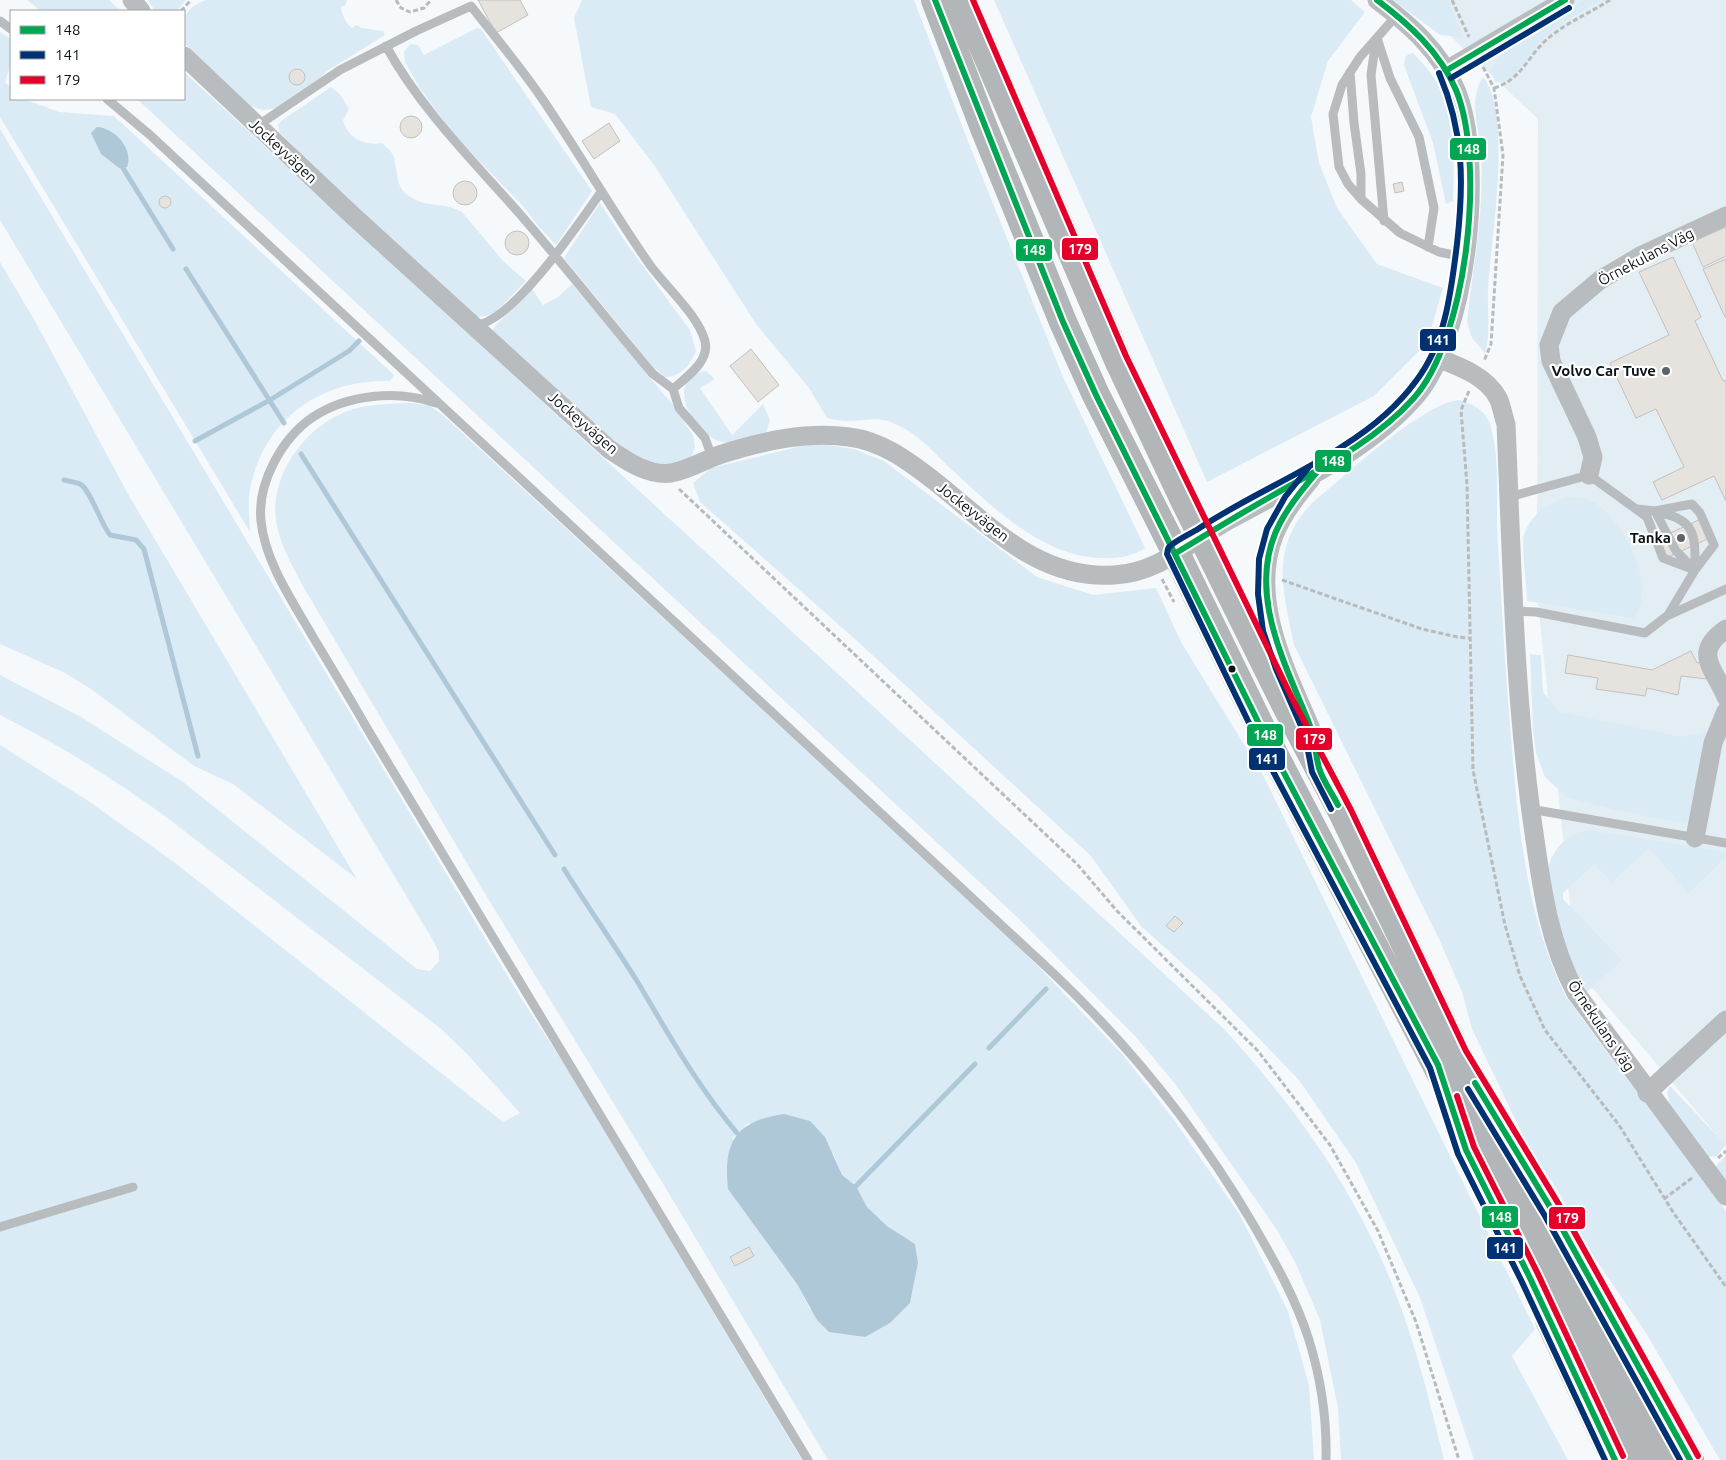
<svg xmlns="http://www.w3.org/2000/svg" width="1726" height="1460" font-family="Ubuntu,sans-serif">
	<style>
		.built { fill: #e2edf4 }
		.green { fill: #daebf6; fill-rule: evenodd }
		.water { fill: #afc8d7 }
		.lines { fill: none; stroke-linecap: round; stroke-linejoin: round }
		.stream { stroke: #afc8d7; stroke-width: 5 }
		.building { fill: #e6e2de; stroke: #c3c1be }
		.path { stroke: #b8bbbc; stroke-width: 3; stroke-dasharray: 5 2.5; stroke-linecap: butt }
		.service { stroke: #b9bcbe; stroke-width: 9 }
		.minor { stroke: #b9bcbe; stroke-width: 19 }
		.trunk { stroke: #b2b6b8; stroke-width: 28 }
		.bus-1-casing { stroke: #fff; stroke-width: 10 }
		.bus-2-casing { stroke: #fff; stroke-width: 10 }
		.bus-3-casing { stroke: #fff; stroke-width: 10 }
		.bus-1 { stroke: #00a651; stroke-width: 6 }
		.bus-2 { stroke: #003273; stroke-width: 6 }
		.bus-3 { stroke: #e4002b; stroke-width: 6 }
		.poi-dot { fill: #5d6467; stroke: #fff; stroke-width: 2 }
		.bus-dot { fill: #0b1317; stroke: #fff; stroke-width: 2 }
		.labels { text-anchor: middle; stroke-width: 4.5; stroke-linejoin: round; paint-order: stroke }
		.street-label { font-size: 15px; fill: #0b1317; stroke: #fff }
		.poi-label { font-size: 15px; font-weight: bold; fill: #0b1317; stroke: #fff; text-anchor: end }
		.line-badge { stroke: #fff; stroke-width: 2 }
		.badge-label { font-size: 14px; text-anchor: middle; font-weight: bold; fill: #fff }
	</style>
	<rect width="100%" height="100%" fill="#f6f9fb"/>
	<path class="built" d="M1402 0H1726V1146L1577 970 1537 593 1538 119 1446 32Z"/>
	<path class="green" d="M27 0H109L121 11H41Z
		M148 0H186L177 11H155Z
		M206 0H347L345 6H341C342 15 345 22 352 28L356 25 362 28 383 31 385 35 327 71 317 81 279 108 263 110 250 106 184 43C184 18 181 10 206 0Z
		M582 0H914L971 149 1063 377 1145 548C1131 557 1117 559 1101 558 1043 557 992 507 951 469 933 452 919 434 895 424 876 415 864 422 846 421 840 421 833 419 827 418L809 388 756 324 654 165 615 114 591 107 574 18Z
		M994 0H1351L1365 12 1328 61 1311 117 1319 163 1337 208 1377 264 1443 288 1427 343 1374 396 1207 482Z
		M1393 0H1448L1463 37 1440 35Z
		M1585 0H1601C1580 13 1553 26 1537 45 1528 57 1512 85 1495 82L1491 69C1505 44 1560 15 1585 0Z
		M477 28 481 29 592 191 556 245 539 227 522 205 454 135 421 90 405 62 404 52 410 44 418 45 424 55Z
		M0 32 11 39V63L5 82 11 88V99H24L59 112 114 116 394 375 390 381C320 379 263 420 250 490 247 503 250 518 250 532L0 117Z
		M1413 53C1419 60 1426 66 1431 74 1457 108 1454 160 1453 201L1446 204 1433 143 1404 65 1405 57 1409 54Z
		M184 72 1225 1030C1295 1107 1356 1191 1394 1289 1416 1345 1430 1402 1444 1460H1341L1338 1408 1320 1320 1296 1264 1277 1230 1176 1085 1136 1037 1017 917 137 99H184Z
		M1483 77C1513 112 1491 241 1488 288 1487 307 1491 335 1485 353L1472 338 1467 322C1473 266 1485 208 1481 152 1479 128 1468 99 1483 77Z
		M331 87 340 94 349 109 343 120C348 139 365 146 382 143 386 147 393 152 394 158 399 176 394 190 416 200 431 207 447 203 462 212L504 262 526 281 493 315 477 317 342 194 280 133 278 125 281 121Z
		M0 129 519 995 570 1073 802 1460H0V745L87 800 174 862 503 1122 520 1113 467 1054 440 1028 166 817C114 779 58 744 0 715V675L81 717 183 782 417 969 430 971 439 961V953L434 942 0 220Z
		M600 203 626 243 690 330 696 351C690 365 681 377 665 377L653 367 564 258Z
		M0 262 35 321 128 494 357 879 233 784 194 766 91 689 65 673 0 644Z
		M572 284 673 405 693 435 695 447 691 458 666 467 635 460 493 331 494 327 532 289 543 305 558 297Z
		M706 371 715 379 700 388 732 435 763 404 770 420 766 433C755 437 743 443 732 443 699 446 658 379 706 371Z
		M1459 400C1473 404 1487 411 1491 427 1501 463 1495 507 1498 544 1502 608 1505 672 1511 736 1518 825 1526 916 1566 997L1726 1211V1460H1720L1646 1333 1592 1254 1559 1193 1525 1140 1472 1029 1462 992 1439 939 1294 645C1283 590 1269 549 1312 503 1344 477 1421 404 1459 400Z
		M409 403 429 405 445 417 1011 938 1122 1054 1172 1117 1240 1215 1288 1311 1309 1385 1314 1460H828L668 1192 484 892 304 588C293 567 280 545 276 521 270 476 303 429 345 412 365 404 387 404 409 403ZM748 1123 833 1153 842 1175 856 1186 867 1207 887 1226 915 1245 918 1263 910 1303 865 1337 850 1334 810 1309 797 1284 765 1240 733 1138Z
		M814 443 854 449 884 461 1037 577 1093 595 1156 588 1181 642 1264 777 1535 1329 1512 1356 1568 1460H1474L1420 1298 1356 1163 1299 1080 1216 994 1141 926 1091 856 856 640 700 502 693 483 711 468Z
		M1565 497C1573 498 1585 497 1592 501 1622 518 1660 588 1633 618L1527 601C1527 586 1521 546 1524 535 1530 515 1548 504 1565 497Z
		M1530 654 1541 655 1543 692 1559 712 1682 737 1707 732 1699 802 1686 824 1616 810 1566 797 1545 777 1536 753 1533 730Z
		M1587 830 1726 852V860L1724 859 1689 893 1649 848 1612 882 1594 864 1563 893V899L1622 960 1586 993 1566 963 1548 869C1553 848 1566 835 1587 830Z
		M1670 1086 1726 1145 1717 1156 1709 1157 1670 1105 1667 1093Z
		M1726 1155V1185L1715 1167Z"/>
	<path class="water" d="M97 127C115 128 134 149 127 167L119 168 101 154 91 133Z
		M784 1114 810 1121 825 1137 842 1175 856 1186 867 1207 887 1226 915 1244 918 1263 910 1303 890 1323 865 1337 829 1332 817 1320 797 1284 728 1189C723 1141 736 1121 784 1114Z"/>
	<g class="lines">
		<path class="stream" d="M123 168 173 249
			M186 269 284 423
			M195 441 270 400 349 351 359 341
			M301 454 555 855
			M64 480C69 481 75 482 80 484 90 489 101 524 110 535L136 540 144 549 198 756
			M564 869C588 907 613 943 637 981 668 1033 697 1086 737 1133
			M989 1048 1046 989
			M856 1186 975 1064"/>
	</g>
	<path class="building" d="M478 0H520L528 15 496 33Z
		M289 77a8 8 0 1 1 16 0a8 8 0 1 1-16 0Z
		M400 127a11 11 0 1 1 22 0a11 11 0 1 1-22 0Z
		M609 123 620 141 594 159 582 141Z
		M453 193a12 12 0 1 1 24 0a12 12 0 1 1-24 0Z
		M1402 182 1404 191 1395 193 1393 184Z
		M159 202a6 6 0 1 1 12 0a6 6 0 1 1-12 0Z
		M1726 227V256L1703 267 1692 242Z
		M505 243a12 12 0 1 1 24 0a12 12 0 1 1-24 0Z
		M1673 257 1701 317 1695 321 1723 381 1726 380V501L1714 476 1662 500 1653 482 1684 467 1656 409 1636 418 1610 363 1669 335 1639 272Z
		M1726 259V317H1725L1703 269Z
		M751 349 779 385 758 402 730 366Z
		M1703 518 1712 537 1664 559 1655 540Z
		M1691 651 1697 663 1703 661 1707 679 1681 676 1678 695 1647 688 1645 696 1596 689 1598 678 1565 673 1568 655 1652 670Z
		M1175 916 1183 923 1174 932 1166 926Z
		M749 1247 754 1256 735 1266 730 1257Z"/>
	<g class="lines">
		<path class="path" d="M396 0 401 8 410 12 424 8 431 0
			M1452 0 1469 37
			M181 11 191 0
			M1483 67 1494 88 1503 155 1491 344 1484 361
			M1494 88C1520 80 1526 60 1544 42 1563 24 1588 14 1610 0
			M1469 391 1461 410 1467 485 1473 770 1505 925 1520 976 1545 1030 1619 1125 1673 1212 1726 1287
			M679 489 1077 864 1117 911 1258 1051 1330 1145 1378 1231 1416 1322 1459 1460
			M1162 579 1174 602
			M1282 580 1422 629 1457 637 1469 638
			M1718 1158 1726 1151
			M1664 1199 1692 1178"/>
		<path class="service" d="M1396 16 1360 57 1342 85 1333 114 1339 167 1348 184 1361 199 1400 233 1439 252 1464 257
			M0 21 11 29
			M1377 38 1390 78 1419 137 1434 208 1428 247
			M1376 40 1371 75 1384 221
			M386 46C420 108 472 160 519 213 565 266 608 321 653 374L673 389
			M1350 72 1354 123 1361 174V199
			M107 99 150 135 1053 973C1131 1047 1199 1132 1253 1224 1275 1262 1296 1299 1309 1340 1321 1379 1327 1420 1326 1460
			M257 126 340 70 416 31 471 6C495 37 521 67 543 100 580 154 612 211 650 265 666 287 698 315 705 341 710 362 686 377 673 389L679 408 705 438 712 457
			M474 325C510 326 580 222 601 192
			M436 403C397 390 348 394 313 417 282 438 257 483 261 521 265 562 293 602 313 637 333 670 352 702 371 735L808 1460
			M1509 497 1589 475 1647 517 1663 558 1692 569
			M1655 511 1692 504 1700 513 1714 545 1695 570
			M1661 513C1697 520 1695 538 1695 570
			M1513 611 1536 612 1645 633 1668 615 1695 570 1676 551 1655 511 1637 509
			M1669 615 1726 589
			M1530 809 1726 843
			M0 1227 133 1187"/>
		<path class="minor" d="M132 0 141 11
			M184 56 352 215 609 449C627 461 648 476 671 473 689 470 706 459 722 454 763 441 807 431 849 437 882 441 908 461 933 480 989 524 1037 580 1114 575 1159 573 1191 541 1229 520 1292 485 1366 453 1415 397 1467 338 1486 162 1456 90 1440 51 1410 25 1377 0
			M1447 70 1565 0
			M1440 359C1461 367 1487 377 1498 398 1502 406 1503 416 1506 424 1512 561 1514 698 1534 833 1542 889 1549 943 1576 993L1726 1196
			M1589 475 1593 457 1587 437 1551 361 1549 345 1562 312 1600 280 1642 255 1726 216
			M1311 479C1297 496 1284 512 1275 533 1248 598 1286 670 1311 729
			M1726 629C1691 653 1715 669 1726 697
			M1695 838 1713 743 1726 711
			M1647 1093 1726 1020"/>
		<path class="trunk" d="M935 0 984 128 1063 322 1096 395 1176 553 1274 754 1642 1460
			M963 0 1118 360 1184 500 1285 704 1343 814 1458 1055 1667 1460
			M1549 1320 1615 1460
			M1624 1341 1690 1460"/>
		<defs>
			<path id="bus-1" d="M935 0 1063 322 1096 395 1274 754 1438 1065 1466 1150 1529 1276 1615 1460
				M1447 70 1565 0
				M1318 471C1304 487 1290 504 1280 523 1245 589 1284 661 1309 723 1315 738 1315 753 1319 768 1323 781 1332 793 1338 805
				M1176 553C1207 534 1238 515 1270 497 1321 468 1374 442 1413 399 1467 340 1486 163 1456 90 1440 52 1409 24 1377 0
				M1475 1083 1553 1212 1690 1460"/>
			<path id="bus-2" d="M1439 73C1464 132 1464 182 1457 244 1451 291 1446 342 1416 381 1397 407 1370 429 1343 446 1296 477 1245 498 1198 529 1190 534 1176 540 1169 547 1167 550 1168 551 1167 554L1266 758 1430 1068 1458 1154 1521 1280 1605 1460
				M1451 78 1569 8
				M1309 467 1285 497 1267 529 1259 559 1258 594 1263 631 1276 669 1305 735 1312 772 1331 809
				M1468 1089 1545 1216 1680 1460"/>
			<path id="bus-3" d="M973 0 1126 356 1293 700 1351 810 1466 1051 1561 1208 1698 1456
				M1457 1096 1474 1147 1537 1272 1623 1456"/>
		</defs>
		<use href="#bus-1" class="bus-1-casing"/>
		<use href="#bus-2" class="bus-2-casing"/>
		<use href="#bus-3" class="bus-3-casing"/>
		<use href="#bus-1" class="bus-1"/>
		<use href="#bus-2" class="bus-2"/>
		<use href="#bus-3" class="bus-3"/>
	</g>
	<g class="poi-dot">
		<circle cx="1666" cy="371" r="5"/>
		<circle cx="1681" cy="538" r="5"/>
	</g>
	<circle class="bus-dot" cx="1232" cy="669" r="4.5"/>
	<g class="labels">
		<g class="street-label">
			<text transform="translate(283 151) rotate(43)" y="5">Jockeyvägen</text>
			<text transform="translate(1646 257) rotate(-28)" y="5">Örnekulans Väg</text>
			<text transform="translate(583 423) rotate(41)" y="5">Jockeyvägen</text>
			<text transform="translate(973 512) rotate(38)" y="5">Jockeyvägen</text>
			<text transform="translate(1601 1026) rotate(56)" y="5">Örnekulans Väg</text>
		</g>
		<g class="poi-label">
			<text x="1656" y="376">Volvo Car Tuve</text>
			<text x="1671" y="543">Tanka</text>
		</g>
	</g>
	<g class="line-badge">
		<rect x="1449" y="137" width="38" height="24" rx="5" fill="#00a651"/>
		<rect x="1061" y="237" width="38" height="24" rx="5" fill="#e4002b"/>
		<rect x="1015" y="238" width="38" height="24" rx="5" fill="#00a651"/>
		<rect x="1419" y="328" width="38" height="24" rx="5" fill="#003273"/>
		<rect x="1314" y="449" width="38" height="24" rx="5" fill="#00a651"/>
		<rect x="1246" y="723" width="38" height="24" rx="5" fill="#00a651"/>
		<rect x="1295" y="727" width="38" height="24" rx="5" fill="#e4002b"/>
		<rect x="1248" y="747" width="38" height="24" rx="5" fill="#003273"/>
		<rect x="1481" y="1205" width="38" height="24" rx="5" fill="#00a651"/>
		<rect x="1548" y="1206" width="38" height="24" rx="5" fill="#e4002b"/>
		<rect x="1486" y="1236" width="38" height="24" rx="5" fill="#003273"/>
	</g>
	<g class="badge-label">
		<text x="1468" y="154">148</text>
		<text x="1080" y="254">179</text>
		<text x="1034" y="255">148</text>
		<text x="1438" y="345">141</text>
		<text x="1333" y="466">148</text>
		<text x="1265" y="740">148</text>
		<text x="1314" y="744">179</text>
		<text x="1267" y="764">141</text>
		<text x="1500" y="1222">148</text>
		<text x="1567" y="1223">179</text>
		<text x="1505" y="1253">141</text>
	</g>
	<rect x="10" y="10" width="175" height="90" fill="#ffffff" stroke="#9da1a2"/>
	<rect x="20" y="26" width="25" height="8" fill="#00a651" stroke="#9da1a2"/>
	<text x="55" y="35" font-size="15" fill="#0b1317">148</text>
	<rect x="20" y="51" width="25" height="8" fill="#003273" stroke="#9da1a2"/>
	<text x="55" y="60" font-size="15" fill="#0b1317">141</text>
	<rect x="20" y="76" width="25" height="8" fill="#e4002b" stroke="#9da1a2"/>
	<text x="55" y="85" font-size="15" fill="#0b1317">179</text>
</svg>
